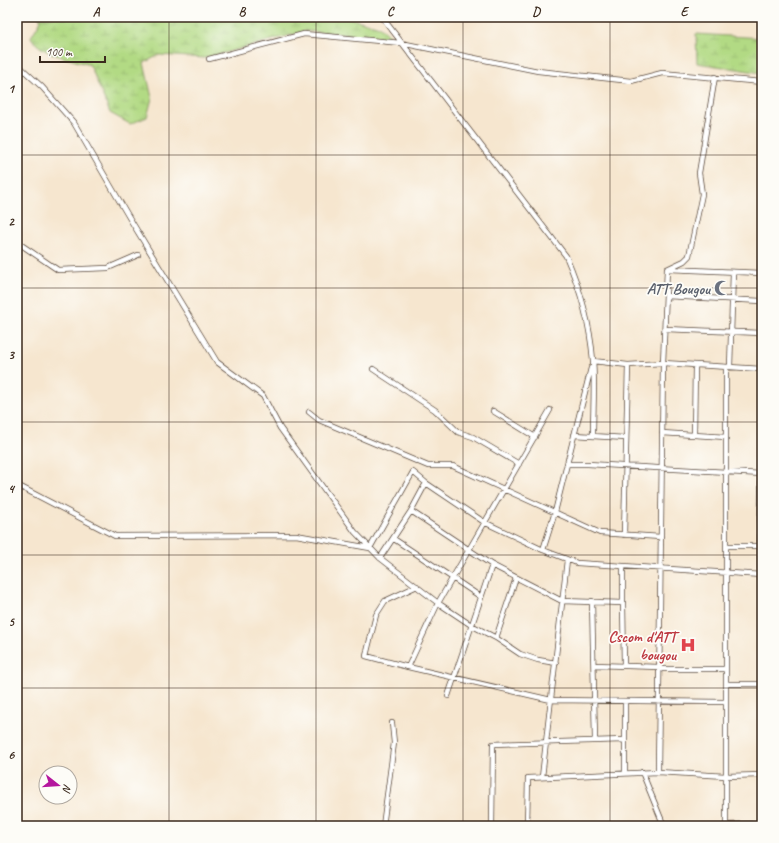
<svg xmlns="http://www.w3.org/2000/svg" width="779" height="843" font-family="Caveat,sans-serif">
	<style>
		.wetland { fill: url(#wetland-marsh); stroke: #768251 }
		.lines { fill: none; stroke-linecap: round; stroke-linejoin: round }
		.street-casing { stroke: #574639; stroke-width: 6 }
		.secondary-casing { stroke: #574639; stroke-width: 8 }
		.street { stroke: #fff; stroke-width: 4.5 }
		.secondary { stroke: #fde4d1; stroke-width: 6 }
		.grid { fill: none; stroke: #3b2a1e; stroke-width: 1; stroke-opacity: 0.55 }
		.labels { text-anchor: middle; stroke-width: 3.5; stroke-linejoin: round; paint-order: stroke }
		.worship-label { font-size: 16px; font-weight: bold; fill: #5b616d; stroke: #fdfcf7; text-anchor: end }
		.health-label { font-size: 16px; font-weight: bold; fill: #be3a42; stroke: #fdfcf7; text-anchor: end }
		.neatline { fill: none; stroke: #3b2a1e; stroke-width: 1.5 }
		.grid-label { font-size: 13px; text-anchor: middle; font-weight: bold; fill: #3b2a1e }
	</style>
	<defs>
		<pattern id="wetland-marsh" width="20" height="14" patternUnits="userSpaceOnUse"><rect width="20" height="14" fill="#b2da84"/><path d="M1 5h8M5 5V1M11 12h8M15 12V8" fill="none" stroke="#9abb72"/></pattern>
	</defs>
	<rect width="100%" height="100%" fill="#fdfcf7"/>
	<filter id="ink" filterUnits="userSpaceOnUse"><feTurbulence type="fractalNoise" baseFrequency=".025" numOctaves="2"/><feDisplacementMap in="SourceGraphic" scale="8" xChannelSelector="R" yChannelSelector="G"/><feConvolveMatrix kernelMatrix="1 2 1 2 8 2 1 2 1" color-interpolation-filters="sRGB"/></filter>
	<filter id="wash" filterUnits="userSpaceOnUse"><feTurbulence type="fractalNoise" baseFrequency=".012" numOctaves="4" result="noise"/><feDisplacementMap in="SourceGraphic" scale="16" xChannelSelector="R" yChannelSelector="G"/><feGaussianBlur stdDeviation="0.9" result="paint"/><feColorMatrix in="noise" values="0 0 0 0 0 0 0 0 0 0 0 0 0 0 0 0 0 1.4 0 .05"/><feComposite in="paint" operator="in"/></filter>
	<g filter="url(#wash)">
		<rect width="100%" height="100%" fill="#f6e6cf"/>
		<path class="wetland" d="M39 17H346L380 27 392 38 306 31 205 58 159 55 144 63 152 98 147 117 130 124 110 113 90 65C72 59 41 55 31 37L41 20Z
			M696 34 762 38V73L697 63Z"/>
	</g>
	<g filter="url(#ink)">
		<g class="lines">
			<defs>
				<path id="street" d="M382 17 566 256C580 288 590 324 593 360 595 385 593 411 593 436
					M209 59 304 34 401 43 538 71 631 81 662 73 762 82
					M17 64 42 87 74 123 130 219 217 362 263 396 280 428 355 532 380 558 438 603 471 625 496 638 520 654 538 660 556 663
					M17 242 58 270 108 268 138 255
					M668 269 762 273
					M666 296 762 301
					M665 329 762 333
					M593 361 628 365 663 363 762 369
					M726 367V826
					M730 367 733 272
					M373 369 435 410 458 432 473 437 519 464
					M493 411 535 437
					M309 412 319 420 428 466H453L600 533 661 537
					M662 433 726 437
					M574 435 626 438
					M694 435 695 366
					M567 464H588L762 474
					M17 485 115 536 296 535 370 548 413 472 426 483 484 522 543 550 577 563 762 575
					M411 511 492 565 562 601 623 603V567
					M624 535 628 365
					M394 539 481 597
					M726 546H760
					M543 550 555 512 591 368
					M380 558 411 511 426 483
					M760 575 762 413
					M417 586 385 601 376 615 366 656 408 667 438 603 550 410
					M592 601 595 740
					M623 603 624 666
					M496 638 516 578
					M594 665 660 667
					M408 667 551 700 726 702
					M660 669H726
					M726 684H762
					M448 696 492 565
					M625 702V773
					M642 772 664 826
					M658 772 663 363 667 269 684 261 689 256 702 194 699 173 715 77
					M542 777 567 560
					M383 826 394 743 392 723
					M492 826 493 744 624 740
					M527 826 528 778 658 772 726 776 762 775"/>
				<path id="secondary" d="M728 826 762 825"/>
			</defs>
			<use href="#street" class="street-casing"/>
			<use href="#secondary" class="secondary-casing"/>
			<use href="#street" class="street"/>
			<use href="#secondary" class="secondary"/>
		</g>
	</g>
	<path class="grid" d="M169 17V826M316 17V826M463 17V826M610 17V826M17 155H762M17 288H762M17 422H762M17 555H762M17 688H762"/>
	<defs>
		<symbol id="mosque-bare" viewBox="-9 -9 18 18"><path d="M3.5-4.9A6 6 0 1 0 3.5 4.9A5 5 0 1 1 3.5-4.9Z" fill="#6b7280" stroke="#fdfcf7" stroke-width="2.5" paint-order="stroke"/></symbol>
		<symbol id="hospital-bare" viewBox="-9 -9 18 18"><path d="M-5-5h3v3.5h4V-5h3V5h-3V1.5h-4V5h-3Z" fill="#e0444e" stroke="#fdfcf7" stroke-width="2.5" paint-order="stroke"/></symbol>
	</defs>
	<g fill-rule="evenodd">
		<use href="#mosque-bare" x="711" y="277" width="22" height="22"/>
		<use href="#hospital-bare" x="677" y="634" width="22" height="22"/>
	</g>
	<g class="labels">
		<g class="worship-label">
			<text x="710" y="294">ATT Bougou</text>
		</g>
		<g class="health-label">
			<text x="676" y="642">Cscom d'ATT<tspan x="676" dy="18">bougou</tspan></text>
		</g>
	</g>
	<rect width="779" height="843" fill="none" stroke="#fdfcf7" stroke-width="44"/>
	<g transform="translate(58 785) rotate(107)"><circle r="19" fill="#fdfcf7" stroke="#afa8a0"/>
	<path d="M0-3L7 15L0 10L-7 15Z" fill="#b5179e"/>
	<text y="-6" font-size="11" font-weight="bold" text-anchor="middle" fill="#3b2a1e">N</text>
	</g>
	<path d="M40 56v6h65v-6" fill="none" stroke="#3b2a1e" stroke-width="2"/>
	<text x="46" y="56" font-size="12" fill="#3b2a1e" stroke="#fdfcf7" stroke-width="3" paint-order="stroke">100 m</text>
	<rect x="22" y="22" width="735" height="799" class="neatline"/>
	<g class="grid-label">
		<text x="96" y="16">A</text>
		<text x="242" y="16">B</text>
		<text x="390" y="16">C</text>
		<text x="536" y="16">D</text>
		<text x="684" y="16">E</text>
		<text x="11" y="93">1</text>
		<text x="11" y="226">2</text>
		<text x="11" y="359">3</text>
		<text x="11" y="493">4</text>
		<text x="11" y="626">5</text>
		<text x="11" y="759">6</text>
	</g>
</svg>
